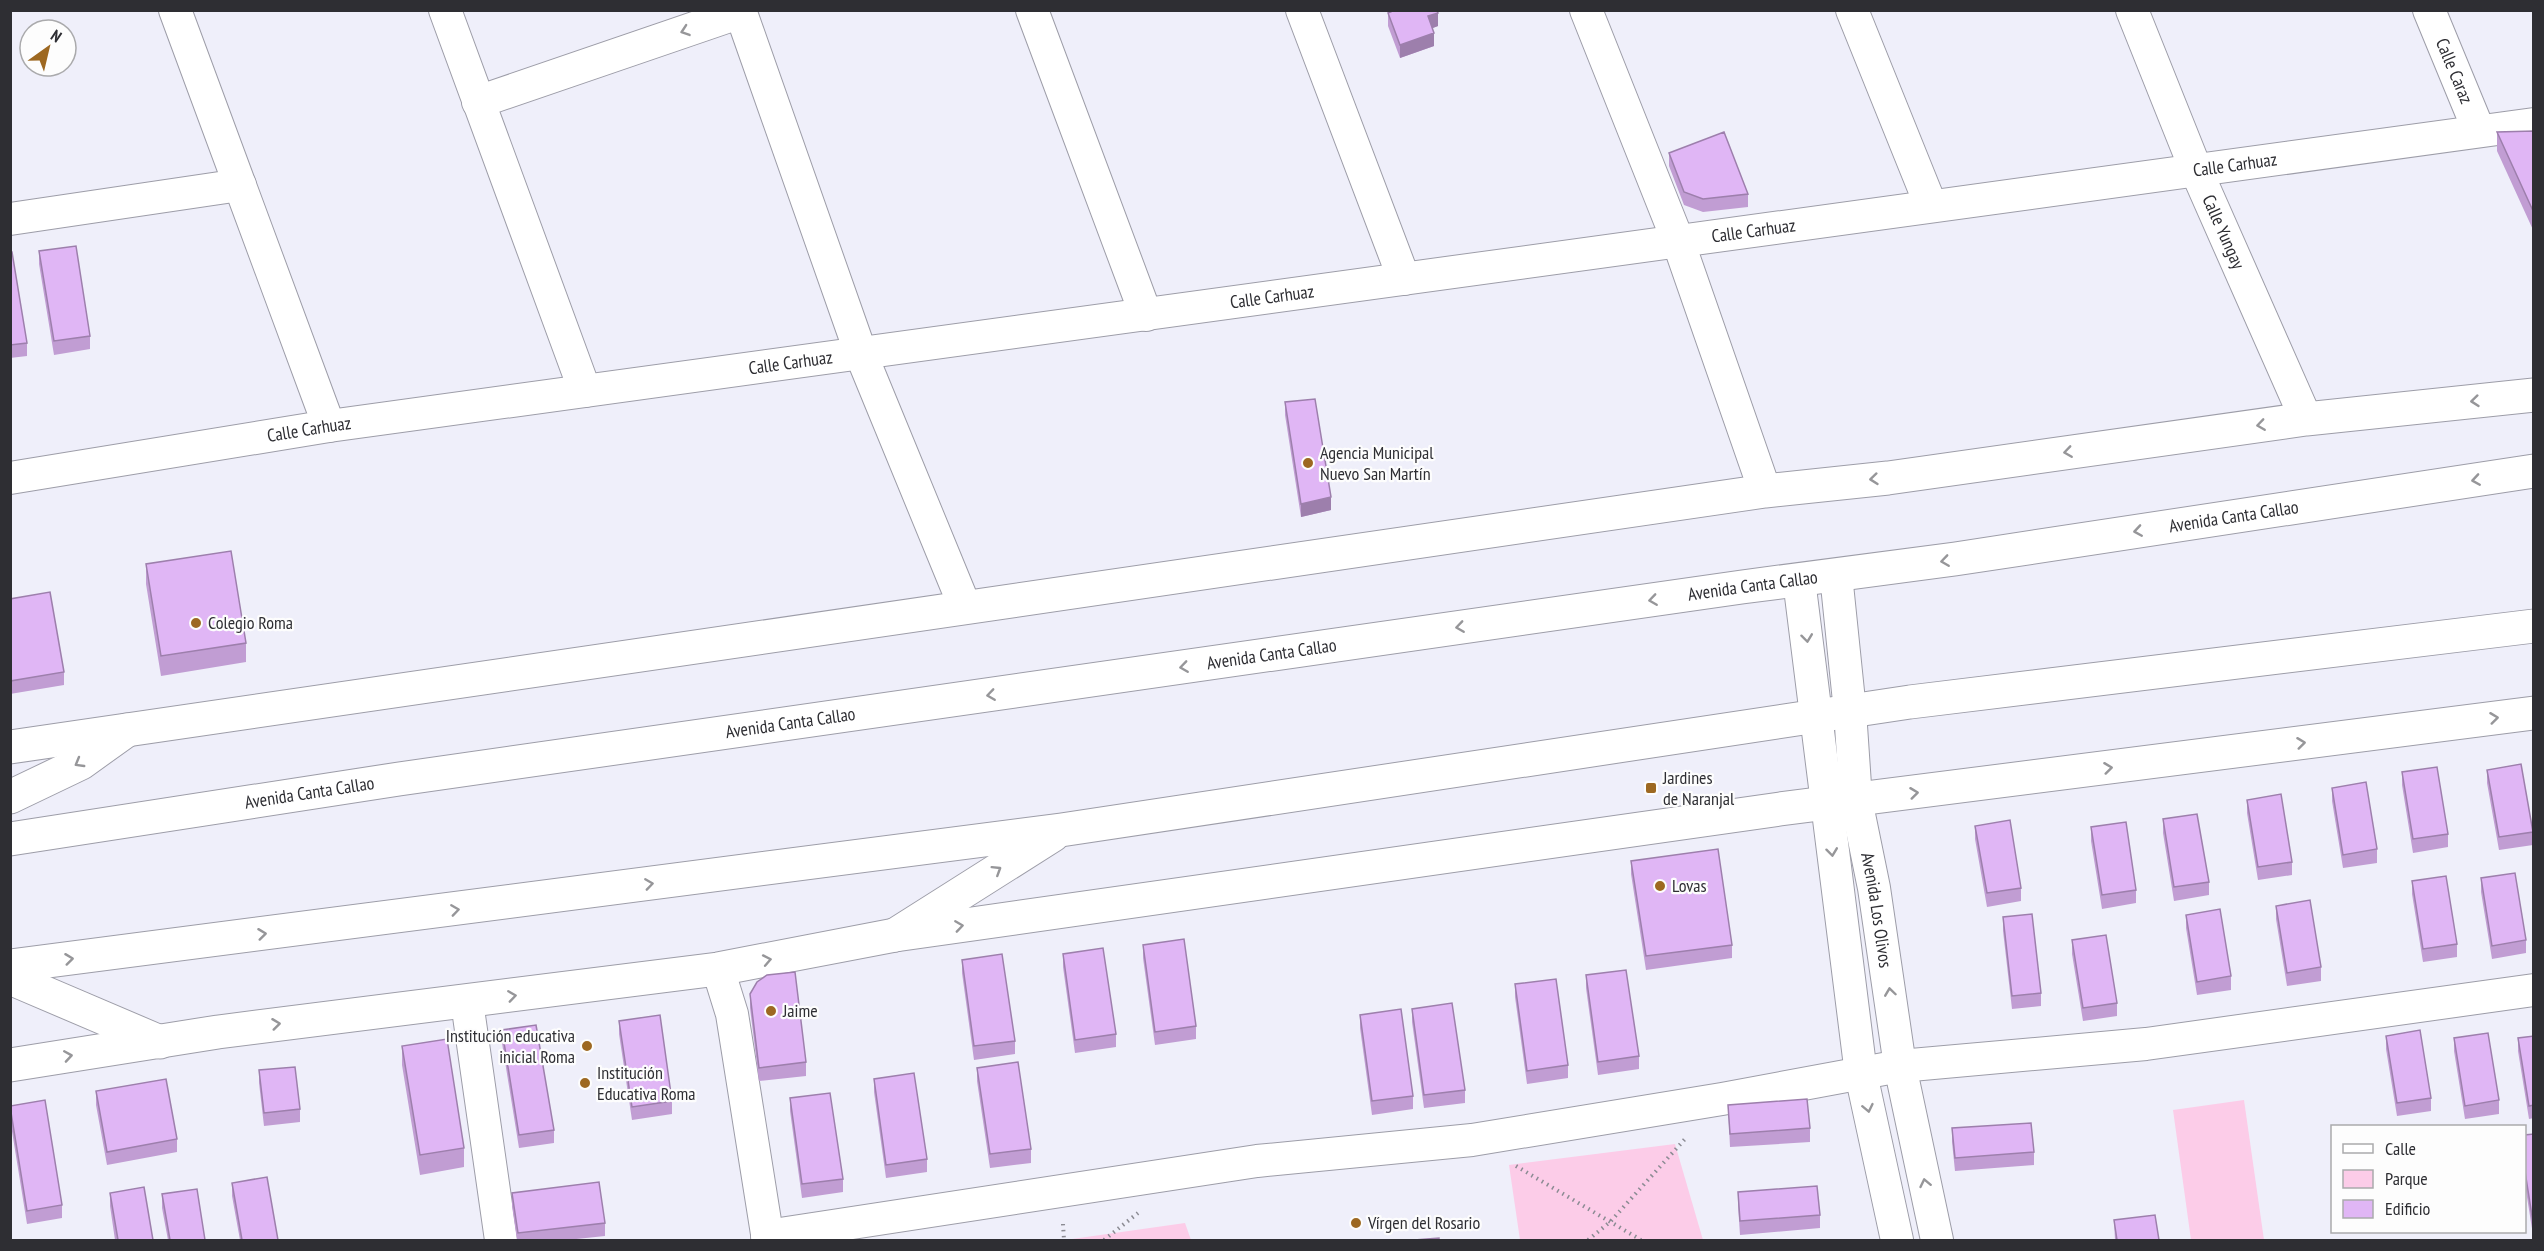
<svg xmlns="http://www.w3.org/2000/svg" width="2544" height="1251" font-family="'PT Sans Narrow',sans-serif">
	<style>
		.green { fill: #fccce8 }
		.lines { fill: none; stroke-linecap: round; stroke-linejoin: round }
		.minor-casing { stroke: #9d9da8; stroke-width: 34 }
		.major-casing { stroke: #9d9da8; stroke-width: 35 }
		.highway-casing { stroke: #9d9da8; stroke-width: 35 }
		.path { stroke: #8b8b93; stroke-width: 4; stroke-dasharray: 1.5 4.5; stroke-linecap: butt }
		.minor { stroke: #fff; stroke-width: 32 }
		.major { stroke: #fff; stroke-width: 33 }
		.highway { stroke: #fff; stroke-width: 33 }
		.wall { fill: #c19dd3 }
		.shaded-wall { fill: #9d7fac }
		.building { fill: #e0b6f5; stroke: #9d7fac; stroke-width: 1.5 }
		.oneway { stroke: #969699 }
		.poi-dot { fill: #9d6821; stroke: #fdfdfd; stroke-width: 2 }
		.labels { text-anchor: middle; stroke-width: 4.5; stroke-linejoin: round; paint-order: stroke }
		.street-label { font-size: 18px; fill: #2e2e33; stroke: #fdfdfd }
		.poi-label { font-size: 18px; fill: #2e2e33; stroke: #fdfdfd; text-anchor: start }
	</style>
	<rect width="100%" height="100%" fill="#efeffa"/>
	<path class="green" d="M2244 1100 2264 1240H2191L2173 1110Z
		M1675 1144 1703 1240H1520L1509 1165Z
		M1185 1223 1191 1240H1065Z"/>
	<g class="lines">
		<defs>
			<g id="minor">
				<path d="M175 10 329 426"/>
				<path d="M445 10 585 391"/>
				<path d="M740 10 861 354 965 607"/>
				<path d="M1032 10 1146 315"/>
				<path d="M1302 10 1404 279"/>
				<path d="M1586 10 1678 241 1765 491"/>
				<path d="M1852 10 1931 206"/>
				<path id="s1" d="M2132 10 2196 170 2306 419"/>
				<path id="s2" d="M2429 10 2479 131"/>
				<path d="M478 102 741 12"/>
				<path d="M10 219 240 185"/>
				<path id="s3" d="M10 478 329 426 2534 124"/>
				<path id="s4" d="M1836 575 1850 711 1856 800 1874 888 1900 1066 1937 1240"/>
				<path d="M1799 580 1861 1074 1897 1240"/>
				<path d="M718 969 732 1014 768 1240"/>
				<path d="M467 1002 501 1240"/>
				<path d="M767 1236 1257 1161 1472 1140 1722 1099 1900 1066 2146 1044 2534 990"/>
			</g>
			<path id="major" d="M10 747 1765 491 1888 478 2306 419 2534 395
				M10 1065 218 1032 718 969 895 935 1780 809 2534 713"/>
			<g id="highway">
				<path d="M10 797 81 763 127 730"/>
				<path id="s5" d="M10 839 399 779 1742 587 1955 559 2534 471"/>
				<path d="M895 935 1053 835"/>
				<path d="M10 966 1061 830 1910 702 2534 626"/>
				<path d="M10 978 160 1042"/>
			</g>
		</defs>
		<use href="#minor" class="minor-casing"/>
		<use href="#major" class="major-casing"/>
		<use href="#highway" class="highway-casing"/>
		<path class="path" d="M1516 1166 1641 1240
			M1063 1224 1064 1240
			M1104 1240 1138 1213
			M1588 1240 1610 1222 1685 1139"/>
		<use href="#minor" class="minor"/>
		<use href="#major" class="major"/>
		<use href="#highway" class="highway"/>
	</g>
	<path class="wall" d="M1388 13 1438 26 1432 28 1434 46 1400 58 1388 26Z
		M2534 131V232L2497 151V132Z
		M1669 153 1748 194V207L1703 212 1684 205 1669 166Z
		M39 251 90 336V349L54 355 39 264Z
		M10 252 27 343V356L10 358Z
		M1285 402 1331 510 1301 517 1285 415Z
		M146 564 246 643V662L161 676 146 584Z
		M10 599 64 672V685L10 694Z
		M2487 770 2533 832V845L2499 850 2487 783Z
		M2402 772 2448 834V847L2413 853 2402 785Z
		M2332 788 2377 849V863L2343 868 2332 801Z
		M2247 800 2292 862V875L2258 880 2247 813Z
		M2163 819 2209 882V895L2174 901 2163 833Z
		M1975 826 2021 888V901L1987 907 1975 839Z
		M2091 827 2136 890V903L2102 909 2091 841Z
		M1631 861 1732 945V958L1646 970 1631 874Z
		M2481 878 2526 940V953L2492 959 2481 892Z
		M2412 881 2457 944V957L2423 962 2412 894Z
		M2276 906 2321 967V981L2287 986 2276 919Z
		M2186 915 2231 976V990L2197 995 2186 928Z
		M2003 917 2041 993V1006L2012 1009 2003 931Z
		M2072 940 2117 1003V1016L2083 1021 2072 954Z
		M1143 945 1196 1026V1039L1155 1045 1143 958Z
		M1063 954 1116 1034V1047L1075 1053 1063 967Z
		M962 960 1015 1041V1054L974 1060 962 973Z
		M1586 975 1639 1056V1069L1598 1075 1586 988Z
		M1515 984 1568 1065V1078L1527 1084 1515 997Z
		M750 994 806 1062V1076L759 1081 750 1008Z
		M1412 1009 1465 1090V1103L1424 1108 1412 1022Z
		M1360 1015 1413 1096V1109L1372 1115 1360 1028Z
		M619 1021 672 1101V1114L632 1120 619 1034Z
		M502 1030 554 1130V1143L519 1148 502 1043Z
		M2386 1036 2431 1098V1111L2397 1116 2386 1049Z
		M2534 1036V1118L2529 1119 2518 1051V1038Z
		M2454 1038 2499 1100V1114L2465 1119 2454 1051Z
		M402 1046 464 1148V1167L420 1175 402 1065Z
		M977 1068 1031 1149V1163L990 1168 977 1081Z
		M259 1070 300 1109V1122L264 1126 259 1083Z
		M874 1079 927 1159V1172L886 1178 874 1092Z
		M96 1091 177 1139V1152L107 1165 96 1105Z
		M790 1098 843 1179V1192L802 1198 790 1111Z
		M1728 1105 1810 1128V1142L1730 1147Z
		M10 1106 62 1205V1218L27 1224 10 1119Z
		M1952 1128 2034 1152V1165L1955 1171 1952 1142Z
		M2534 1134V1235H2533L2524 1178V1135Z
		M232 1183 278 1240H240L232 1196Z
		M1738 1192 1820 1215V1228L1740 1235 1738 1205Z
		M110 1193 153 1240H115L110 1206Z
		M512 1193 605 1223V1236L567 1240H517L512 1206Z
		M162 1194 205 1240H168L162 1208Z
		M2114 1220 2159 1240H2115Z"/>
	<path class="shaded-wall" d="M1438 13V26L1428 30V16Z
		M1434 33V46L1400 58V45Z
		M1331 497V510L1301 517V504Z"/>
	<path class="building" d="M1395 10H1437L1438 13 1428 16 1434 33 1400 45 1388 13Z
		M2534 131V213L2497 132Z
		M1724 132 1748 194 1703 199 1684 192 1669 153Z
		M76 246 90 336 54 341 39 251Z
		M10 252H12L27 343 10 345Z
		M1315 399 1331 497 1301 504 1285 402Z
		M231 551 246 643 161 656 146 564Z
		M50 592 64 672 10 681V599Z
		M2521 764 2533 832 2499 837 2487 770Z
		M2437 767 2448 834 2413 839 2402 772Z
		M2366 782 2377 849 2343 855 2332 788Z
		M2281 794 2292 862 2258 867 2247 800Z
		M2197 814 2209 882 2174 887 2163 819Z
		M2010 820 2021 888 1987 893 1975 826Z
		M2126 822 2136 890 2102 895 2091 827Z
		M1718 849 1732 945 1646 956 1631 861Z
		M2515 873 2526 940 2492 946 2481 878Z
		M2446 876 2457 944 2423 949 2412 881Z
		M2310 900 2321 967 2287 973 2276 906Z
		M2220 909 2231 976 2197 982 2186 915Z
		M2032 914 2041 993 2012 996 2003 917Z
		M2106 935 2117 1003 2083 1008 2072 940Z
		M1184 939 1196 1026 1155 1032 1143 945Z
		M1103 948 1116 1034 1075 1040 1063 954Z
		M1002 954 1015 1041 974 1046 962 960Z
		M1626 970 1639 1056 1598 1062 1586 975Z
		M795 972 806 1062 759 1068 750 994 757 982 767 975Z
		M1556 979 1568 1065 1527 1071 1515 984Z
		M1452 1003 1465 1090 1424 1095 1412 1009Z
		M1401 1009 1413 1096 1372 1101 1360 1015Z
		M660 1015 672 1101 632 1107 619 1021Z
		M536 1025 554 1130 519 1135 502 1030Z
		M2420 1030 2431 1098 2397 1103 2386 1036Z
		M2488 1033 2499 1100 2465 1106 2454 1038Z
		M2534 1036V1105L2529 1106 2518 1038Z
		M447 1039 464 1148 420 1155 402 1046Z
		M1018 1062 1031 1149 990 1154 977 1068Z
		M295 1067 300 1109 264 1113 259 1070Z
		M914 1073 927 1159 886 1165 874 1079Z
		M166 1079 177 1139 107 1152 96 1091Z
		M830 1093 843 1179 802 1184 790 1098Z
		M1807 1099 1810 1128 1730 1134 1728 1105Z
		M45 1100 62 1205 27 1211 10 1106Z
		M2031 1123 2034 1152 1955 1158 1952 1128Z
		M2534 1134V1222H2533L2524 1165V1135Z
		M267 1177 278 1240H242L232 1183Z
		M599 1182 605 1223 518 1233 512 1193Z
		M1817 1186 1820 1215 1740 1221 1738 1192Z
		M144 1187 153 1240H118L110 1193Z
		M197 1189 205 1240H170L162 1194Z
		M2155 1215 2159 1240H2117L2114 1220Z
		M1439 1238V1240H1414Z"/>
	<defs><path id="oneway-chevron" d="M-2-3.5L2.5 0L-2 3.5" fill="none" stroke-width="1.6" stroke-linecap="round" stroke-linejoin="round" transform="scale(1.5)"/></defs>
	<g class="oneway">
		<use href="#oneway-chevron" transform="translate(685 31) rotate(161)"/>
		<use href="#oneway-chevron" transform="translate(2475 401) rotate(174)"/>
		<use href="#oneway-chevron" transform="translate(2261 425) rotate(172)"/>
		<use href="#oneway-chevron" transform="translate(2068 452) rotate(172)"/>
		<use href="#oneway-chevron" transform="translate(1874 479) rotate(174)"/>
		<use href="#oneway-chevron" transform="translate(2476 480) rotate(171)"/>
		<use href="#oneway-chevron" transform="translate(2138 531) rotate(171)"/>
		<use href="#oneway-chevron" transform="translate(1945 561) rotate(172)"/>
		<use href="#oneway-chevron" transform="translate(1653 600) rotate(172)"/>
		<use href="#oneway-chevron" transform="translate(1460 627) rotate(172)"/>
		<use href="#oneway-chevron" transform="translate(1807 638) rotate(83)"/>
		<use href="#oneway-chevron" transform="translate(1184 667) rotate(172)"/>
		<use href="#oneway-chevron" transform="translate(991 695) rotate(172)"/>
		<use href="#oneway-chevron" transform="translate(2494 718) rotate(-7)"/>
		<use href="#oneway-chevron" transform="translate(2301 743) rotate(-7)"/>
		<use href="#oneway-chevron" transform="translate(79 763) rotate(150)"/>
		<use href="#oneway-chevron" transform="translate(2108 768) rotate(-7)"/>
		<use href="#oneway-chevron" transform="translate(1914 793) rotate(-7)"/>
		<use href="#oneway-chevron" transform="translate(1832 852) rotate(83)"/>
		<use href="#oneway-chevron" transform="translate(997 870) rotate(-32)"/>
		<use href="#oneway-chevron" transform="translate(649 884) rotate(-8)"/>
		<use href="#oneway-chevron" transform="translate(455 910) rotate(-8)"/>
		<use href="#oneway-chevron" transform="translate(959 926) rotate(-8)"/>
		<use href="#oneway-chevron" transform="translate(262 934) rotate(-7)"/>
		<use href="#oneway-chevron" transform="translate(69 959) rotate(-7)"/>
		<use href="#oneway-chevron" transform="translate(767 960) rotate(-11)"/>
		<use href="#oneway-chevron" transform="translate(1890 992) rotate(-98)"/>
		<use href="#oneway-chevron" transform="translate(512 996) rotate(-8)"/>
		<use href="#oneway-chevron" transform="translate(276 1024) rotate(-7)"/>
		<use href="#oneway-chevron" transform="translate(68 1056) rotate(-9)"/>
		<use href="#oneway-chevron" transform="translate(1868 1108) rotate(78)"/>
		<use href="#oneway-chevron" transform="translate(1925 1183) rotate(-102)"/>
	</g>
	<g class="poi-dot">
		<circle cx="1308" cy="463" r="6"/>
		<circle cx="196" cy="623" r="6"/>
		<rect x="1645" y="782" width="12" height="12" rx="3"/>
		<circle cx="1660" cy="886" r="6"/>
		<circle cx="771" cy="1011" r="6"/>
		<circle cx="587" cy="1046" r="6"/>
		<circle cx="585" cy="1083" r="6"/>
		<circle cx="1356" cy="1223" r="6"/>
	</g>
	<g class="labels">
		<g class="street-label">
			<text dy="6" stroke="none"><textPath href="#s2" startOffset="66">Calle Caraz</textPath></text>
			<text dy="6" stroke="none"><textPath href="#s3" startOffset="2247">Calle Carhuaz</textPath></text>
			<text dy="6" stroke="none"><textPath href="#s3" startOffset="1761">Calle Carhuaz</textPath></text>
			<text dy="6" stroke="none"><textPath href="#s1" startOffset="240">Calle Yungay</textPath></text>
			<text dy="6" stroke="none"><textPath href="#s3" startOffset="1275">Calle Carhuaz</textPath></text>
			<text dy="6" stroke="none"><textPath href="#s3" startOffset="789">Calle Carhuaz</textPath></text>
			<text dy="6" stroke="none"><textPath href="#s3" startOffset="303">Calle Carhuaz</textPath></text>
			<text dy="6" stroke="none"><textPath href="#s5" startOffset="2247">Avenida Canta Callao</textPath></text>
			<text dy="6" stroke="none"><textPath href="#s5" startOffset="1761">Avenida Canta Callao</textPath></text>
			<text dy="6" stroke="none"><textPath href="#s5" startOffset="1275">Avenida Canta Callao</textPath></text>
			<text dy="6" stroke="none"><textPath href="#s5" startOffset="789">Avenida Canta Callao</textPath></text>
			<text dy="6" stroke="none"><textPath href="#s5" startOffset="303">Avenida Canta Callao</textPath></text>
			<text dy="6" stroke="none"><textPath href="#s4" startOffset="338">Avenida Los Olivos</textPath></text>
		</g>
		<g class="poi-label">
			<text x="1320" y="459">Agencia Municipal<tspan x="1320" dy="21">Nuevo San Martín</tspan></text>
			<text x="208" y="629">Colegio Roma</text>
			<text x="1663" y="784">Jardines<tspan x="1663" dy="21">de Naranjal</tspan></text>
			<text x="1672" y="892">Lovas</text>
			<text x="783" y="1017">Jaime</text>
			<text x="575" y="1042" text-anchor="end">Institución educativa<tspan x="575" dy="21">inicial Roma</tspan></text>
			<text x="597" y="1079">Institución<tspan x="597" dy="21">Educativa Roma</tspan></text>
			<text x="1368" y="1229">Vírgen del Rosario</text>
		</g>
	</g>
	<rect width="2544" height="1251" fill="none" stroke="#2e2e33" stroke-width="24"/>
	<rect x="2331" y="1125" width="195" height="108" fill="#fdfdfd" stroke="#aaaaac" stroke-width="1.5"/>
	<rect x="2343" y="1144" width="30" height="9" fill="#ffffff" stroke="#aaaaac" stroke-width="1.5"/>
	<text x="2385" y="1155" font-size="18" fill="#2e2e33">Calle</text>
	<rect x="2343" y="1170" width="30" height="18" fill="#fccce8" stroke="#aaaaac" stroke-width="1.5"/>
	<text x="2385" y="1185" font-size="18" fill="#2e2e33">Parque</text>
	<rect x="2343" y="1200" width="30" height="18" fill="#e0b6f5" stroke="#aaaaac" stroke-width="1.5"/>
	<text x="2385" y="1215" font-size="18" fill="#2e2e33">Edificio</text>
	<g transform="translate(48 48) rotate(34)"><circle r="28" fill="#fdfdfd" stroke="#aaaaac" stroke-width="1.5"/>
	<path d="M0-4.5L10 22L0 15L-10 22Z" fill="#9d6821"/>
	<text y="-9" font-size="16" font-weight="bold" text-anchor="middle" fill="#2e2e33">N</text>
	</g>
</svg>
